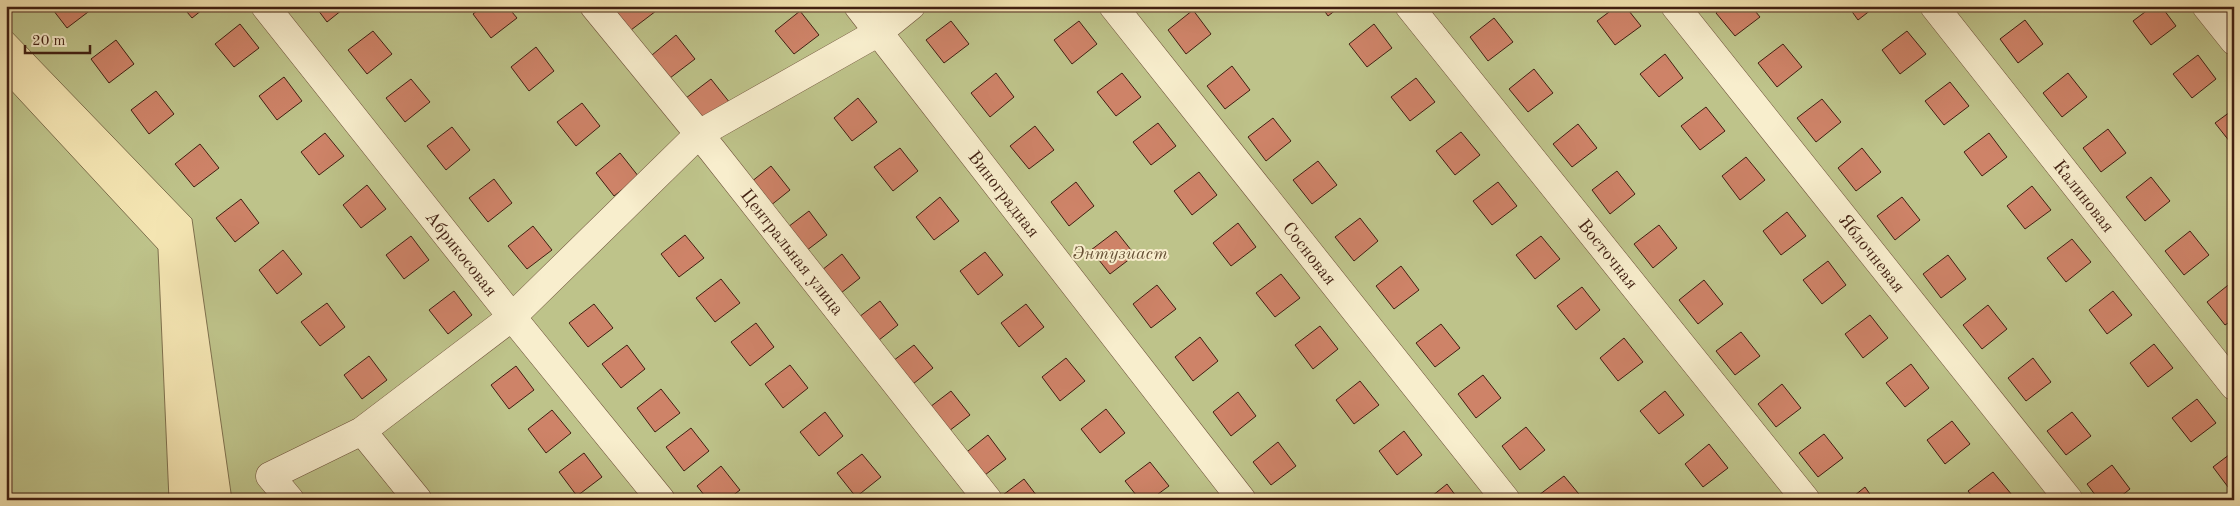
<svg xmlns="http://www.w3.org/2000/svg" width="2240" height="506" font-family="'Old Standard TT',serif">
	<style>
		.green { fill: #bec38a; stroke: #7f714e }
		.building { fill: #ce8368; stroke: #401f11 }
		.lines { fill: none; stroke-linecap: round; stroke-linejoin: round }
		.minor-casing { stroke: #6d5039; stroke-width: 29 }
		.minor { stroke: #f8eecd; stroke-width: 28 }
		.labels { text-anchor: middle; stroke-width: 4; stroke-linejoin: round; paint-order: stroke }
		.street-label { font-size: 18px; fill: #401f11; stroke: #f8eecd }
		.park-label { font-size: 18px; font-style: italic; fill: #665035; stroke: #f8eecd }
	</style>
	<rect width="100%" height="100%" fill="#f4e5b2"/>
	<filter id="stains"><feTurbulence type="fractalNoise" baseFrequency=".004" numOctaves="4"/><feColorMatrix values="0 0 0 0 .2 0 0 0 0 .09 0 0 0 0 .02 0 0 0 .5 -.17"/></filter>
	<radialGradient id="worn" r=".72"><stop offset=".6" stop-color="#630" stop-opacity="0"/><stop offset="1" stop-color="#630" stop-opacity=".3"/></radialGradient>
	<path class="green" d="M6 6H2234V500H232L192 219 6 26Z
		M6 85 158 249 169 500H6Z"/>
	<path class="building" d="M50 6H90L92 9 67 28Z
		M182 6H207L192 18Z
		M315 6H347L327 22Z
		M483 6H507L517 18 491 38 473 14Z
		M612 6H652L656 11 631 30Z
		M1321 6H1341L1328 16Z
		M1617 6H1625L1641 26 1615 45 1597 21Z
		M1724 6H1751L1760 17 1735 36 1716 13Z
		M1848 6H1876L1858 20Z
		M2153 6H2161L2176 26 2151 45 2133 21Z
		M1193 10 1211 34 1186 54 1168 30Z
		M800 11 819 35 794 54 775 31Z
		M1494 18 1513 42 1488 61 1470 37Z
		M2025 20 2043 44 2018 63 2000 39Z
		M951 21 969 44 944 63 926 40Z
		M1079 21 1097 44 1072 64 1054 40Z
		M240 24 259 48 234 67 215 44Z
		M1374 24 1392 48 1367 67 1349 44Z
		M373 31 392 54 367 74 348 50Z
		M1907 31 1926 54 1900 74 1882 50Z
		M676 35 695 59 670 78 652 55Z
		M116 40 134 64 109 83 91 59Z
		M1783 44 1802 67 1777 87 1758 63Z
		M536 47 554 71 529 91 511 67Z
		M1665 54 1683 78 1659 97 1640 74Z
		M2198 55 2216 79 2192 98 2173 74Z
		M1232 66 1250 90 1225 109 1207 86Z
		M1534 69 1553 93 1528 112 1509 89Z
		M996 73 1014 97 990 117 971 93Z
		M1122 73 1141 97 1116 116 1097 92Z
		M2068 73 2087 97 2062 117 2043 93Z
		M284 77 302 101 277 120 259 96Z
		M1416 78 1435 102 1410 121 1391 97Z
		M411 79 430 102 405 122 386 98Z
		M711 79 730 103 705 122 686 98Z
		M1950 82 1969 106 1944 125 1925 101Z
		M156 91 174 114 149 134 131 110Z
		M858 98 877 122 852 141 834 118Z
		M1822 99 1841 122 1816 142 1797 118Z
		M582 103 600 126 576 146 557 122Z
		M1706 107 1725 131 1700 150 1681 126Z
		M2234 109V147L2215 123Z
		M1273 118 1291 141 1266 161 1248 137Z
		M1158 123 1176 146 1151 165 1133 142Z
		M1578 124 1597 148 1572 167 1553 144Z
		M1035 126 1054 150 1029 169 1010 146Z
		M452 127 470 150 446 170 427 146Z
		M2108 129 2126 153 2101 172 2083 148Z
		M1461 132 1480 155 1455 175 1436 151Z
		M325 133 344 156 319 175 301 152Z
		M1989 133 2007 157 1982 176 1964 152Z
		M200 144 219 168 194 187 175 164Z
		M900 148 918 171 893 191 874 167Z
		M1862 148 1881 172 1856 191 1838 168Z
		M620 153 639 177 614 196 596 173Z
		M1746 157 1765 180 1740 200 1722 176Z
		M1318 161 1337 185 1312 204 1293 180Z
		M771 166 790 190 765 210 746 186Z
		M1617 171 1635 194 1610 214 1592 190Z
		M1199 172 1217 195 1192 215 1174 191Z
		M2151 177 2170 201 2145 221 2126 197Z
		M494 179 512 203 488 222 469 198Z
		M1076 182 1094 206 1069 226 1051 202Z
		M1498 182 1517 206 1492 225 1473 201Z
		M367 185 386 209 361 228 343 205Z
		M2032 186 2051 210 2025 229 2007 206Z
		M940 197 959 221 934 240 916 217Z
		M1902 197 1920 220 1895 240 1877 216Z
		M241 199 259 223 235 242 216 218Z
		M809 211 827 235 802 254 784 230Z
		M1787 212 1806 236 1781 255 1763 231Z
		M1360 218 1378 241 1354 261 1335 237Z
		M1238 223 1256 247 1231 266 1213 243Z
		M1659 225 1677 248 1653 268 1634 244Z
		M533 226 552 250 527 269 508 246Z
		M1116 231 1135 255 1110 274 1091 250Z
		M2190 231 2209 255 2184 275 2165 251Z
		M685 235 704 258 679 277 661 254Z
		M411 236 429 260 404 279 386 255Z
		M1541 236 1560 259 1535 279 1516 255Z
		M2072 239 2091 262 2066 282 2047 258Z
		M283 250 302 274 277 294 259 270Z
		M985 252 1003 275 978 295 960 271Z
		M842 254 860 278 836 297 817 274Z
		M1948 255 1966 279 1941 298 1923 274Z
		M1828 261 1846 285 1822 304 1803 280Z
		M1401 266 1419 290 1394 309 1376 286Z
		M1281 274 1300 298 1275 317 1256 293Z
		M721 279 740 303 715 322 696 298Z
		M1704 280 1723 304 1698 324 1679 300Z
		M2232 282 2234 285V319L2225 325 2207 302Z
		M1157 285 1176 309 1151 328 1133 304Z
		M1582 287 1600 310 1576 330 1557 306Z
		M454 291 472 315 448 334 429 310Z
		M2113 291 2132 315 2107 334 2089 310Z
		M880 301 898 325 874 344 855 320Z
		M327 303 345 327 320 346 301 322Z
		M594 304 613 328 588 347 569 323Z
		M1026 304 1044 327 1019 347 1001 323Z
		M1988 305 2007 329 1982 349 1963 325Z
		M1870 315 1888 338 1863 358 1845 334Z
		M756 323 774 347 750 366 731 342Z
		M1441 324 1460 348 1435 367 1416 343Z
		M1320 326 1338 349 1313 369 1295 345Z
		M1741 332 1760 356 1735 375 1716 351Z
		M1200 337 1218 361 1193 381 1175 357Z
		M1624 338 1643 362 1618 381 1600 358Z
		M2154 344 2173 368 2148 387 2130 363Z
		M627 345 645 369 621 388 602 364Z
		M914 345 933 368 908 388 889 364Z
		M369 356 387 380 362 399 344 375Z
		M1066 358 1085 381 1060 401 1042 377Z
		M2033 358 2051 382 2026 401 2008 378Z
		M1911 364 1929 388 1905 407 1886 383Z
		M790 365 808 388 783 408 765 384Z
		M516 366 534 390 509 409 491 385Z
		M1483 375 1501 398 1476 418 1458 394Z
		M1360 381 1379 405 1354 424 1336 400Z
		M1782 384 1801 408 1776 427 1758 404Z
		M661 389 680 413 655 432 637 408Z
		M951 391 970 415 945 434 926 410Z
		M1665 391 1684 415 1659 434 1640 411Z
		M1238 392 1256 416 1231 436 1213 412Z
		M2197 399 2216 423 2191 442 2172 418Z
		M1106 409 1125 433 1100 453 1081 429Z
		M552 410 571 433 546 453 528 429Z
		M825 412 843 436 819 456 800 432Z
		M2072 412 2091 436 2066 455 2047 431Z
		M1952 421 1970 444 1945 464 1927 440Z
		M1526 427 1545 450 1520 470 1502 446Z
		M691 428 709 451 684 471 666 447Z
		M1404 431 1422 455 1397 475 1379 451Z
		M1824 434 1843 458 1818 477 1799 453Z
		M988 435 1006 459 981 478 963 455Z
		M1278 442 1296 466 1271 485 1253 462Z
		M1709 444 1728 468 1703 487 1685 464Z
		M2234 451V489L2231 491 2213 467Z
		M584 453 602 477 577 496 559 472Z
		M862 454 881 477 856 497 837 473Z
		M1150 462 1169 486 1150 500H1140L1125 481Z
		M2112 465 2130 489 2116 500H2099L2087 484Z
		M721 466 740 490 727 500H708L697 486Z
		M1993 472 2012 495 2006 500H1975L1968 491Z
		M1564 476 1583 499 1543 500 1539 495Z
		M1024 479 1040 500H1000L999 498Z
		M1447 484 1459 500H1427Z
		M1865 487 1874 500H1849Z"/>
	<g class="lines">
		<defs>
			<g id="minor">
				<path id="s1" d="M265 6 512 317 661 500"/>
				<path id="s2" d="M594 6 712 150 988 500"/>
				<path id="s3" d="M858 6 1242 500"/>
				<path id="s4" d="M1113 6 1506 500"/>
				<path id="s5" d="M1409 6 1806 500"/>
				<path id="s6" d="M1675 6 2069 500"/>
				<path id="s7" d="M1934 6 2234 386"/>
				<path d="M2206 6 2234 41"/>
				<path d="M362 431 418 500"/>
				<path d="M290 500 270 476 362 431 512 317 699 134 879 32 911 6"/>
			</g>
		</defs>
		<use href="#minor" class="minor-casing"/>
		<use href="#minor" class="minor"/>
	</g>
	<g class="labels">
		<g class="street-label">
			<text dy="6" stroke="none"><textPath href="#s3" startOffset="238">Виноградная</textPath></text>
			<text dy="6" stroke="none"><textPath href="#s7" startOffset="242">Калиновая</textPath></text>
			<text dy="6" stroke="none"><textPath href="#s2" startOffset="316">Центральная улица</textPath></text>
			<text dy="6" stroke="none"><textPath href="#s4" startOffset="316">Сосновая</textPath></text>
			<text dy="6" stroke="none"><textPath href="#s5" startOffset="318">Восточная</textPath></text>
			<text dy="6" stroke="none"><textPath href="#s6" startOffset="316">Яблочневая</textPath></text>
			<text dy="6" stroke="none"><textPath href="#s1" startOffset="316">Абрикосовая</textPath></text>
		</g>
		<g class="park-label">
			<text x="1120" y="259">Энтузиаст</text>
		</g>
	</g>
	<rect width="2240" height="506" fill="none" stroke="#f4e5b2" stroke-width="25"/>
	<rect x="8" y="8" width="2225" height="491" fill="none" stroke="#401f11" stroke-width="2.5"/>
	<rect x="12" y="12" width="2215" height="481" fill="none" stroke="#401f11"/>
	<path d="M25 45v8h65v-8" fill="none" stroke="#401f11" stroke-width="2.5"/>
	<text x="32" y="45" font-size="15" fill="#401f11" stroke="#f8eecd" stroke-width="4" paint-order="stroke">20 m</text>
	<rect width="100%" height="100%" filter="url(#stains)"/>
	<rect width="100%" height="100%" fill="url(#worn)"/>
</svg>
